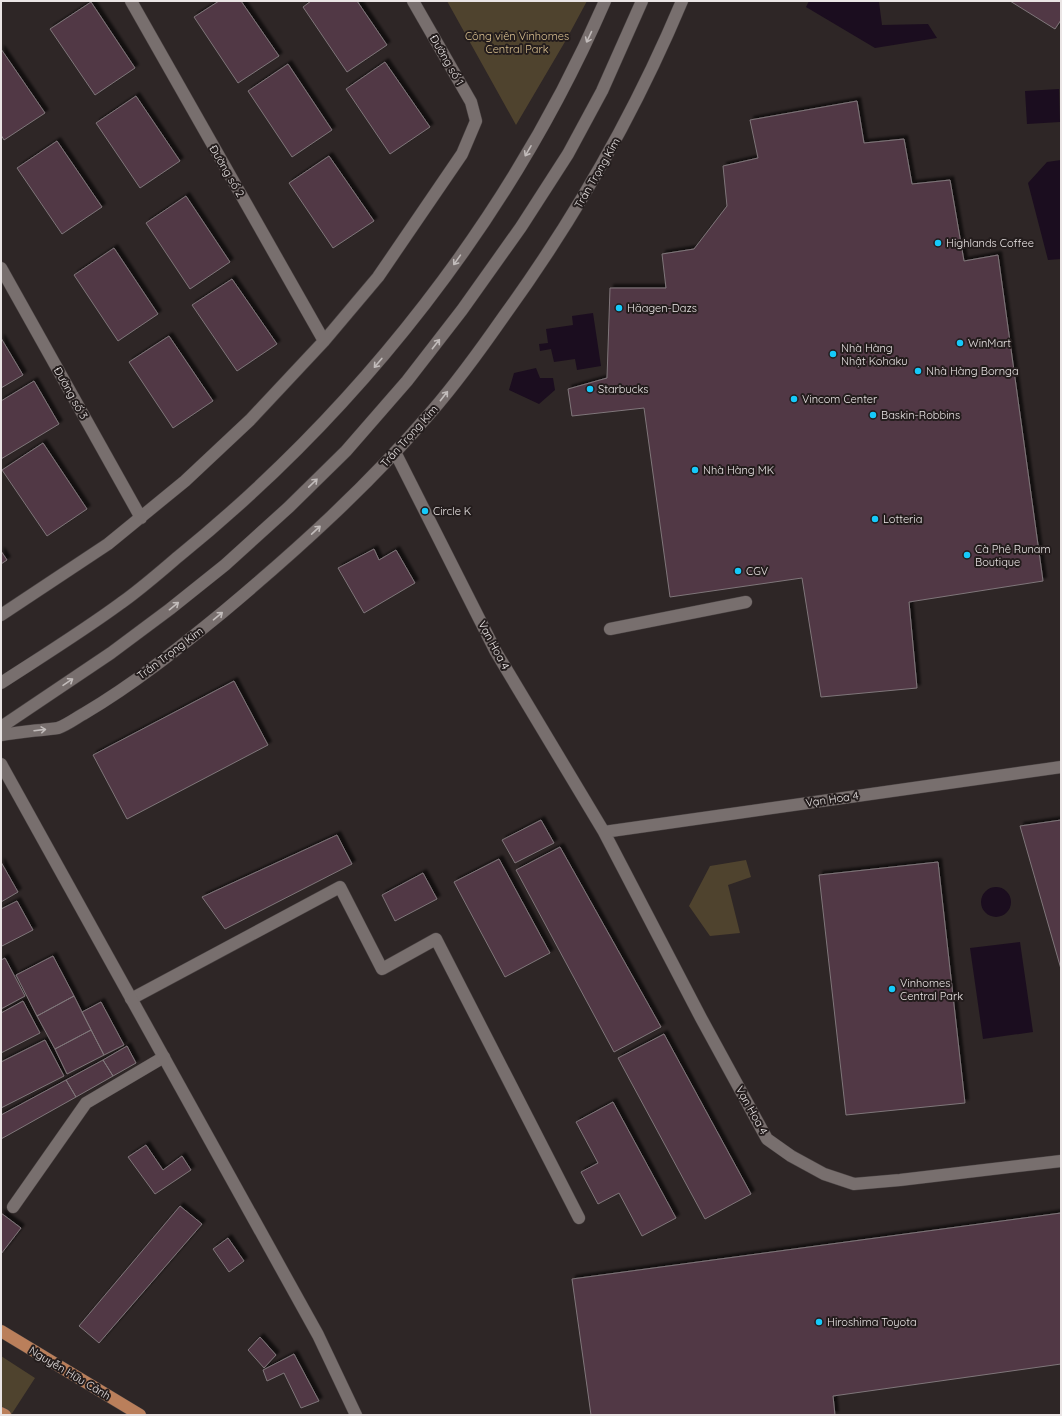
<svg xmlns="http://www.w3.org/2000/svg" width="1062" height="1416" font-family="Quicksand,sans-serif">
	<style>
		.green { fill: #4f432e }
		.water { fill: #1b0d1f }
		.building { fill: #513844; stroke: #7f767a; filter: url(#shadow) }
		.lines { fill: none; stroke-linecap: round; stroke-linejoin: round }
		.lane-casing { stroke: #494242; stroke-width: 13 }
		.street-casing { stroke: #494242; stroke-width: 13 }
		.primary-casing { stroke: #494242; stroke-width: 13 }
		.lane { stroke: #786f6e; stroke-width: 12 }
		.street { stroke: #786f6e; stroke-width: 12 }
		.primary { stroke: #ba7f5b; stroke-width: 12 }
		.oneway { stroke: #c2bcbb }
		.poi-dot { fill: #15cafb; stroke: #241d1d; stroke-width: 1.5 }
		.labels { text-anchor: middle; stroke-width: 4; stroke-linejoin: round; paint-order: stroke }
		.park-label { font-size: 11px; fill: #dac190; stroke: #241d1d }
		.street-label { font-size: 11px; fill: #eae5e5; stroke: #241d1d }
		.poi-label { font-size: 11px; fill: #eae5e5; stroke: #241d1d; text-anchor: start }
	</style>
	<defs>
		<filter id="shadow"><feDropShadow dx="3.5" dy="-3.5" stdDeviation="1" flood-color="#0009"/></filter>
	</defs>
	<rect width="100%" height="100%" fill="#2e2626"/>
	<path class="green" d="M447 1H587L566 40 516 125Z
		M746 860 751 877 728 885 740 933 710 936 689 906 710 866Z
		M1 1356 35 1378 11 1415H1Z"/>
	<path class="water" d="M809 1H887L879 2 882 25 928 24 937 38 875 48 806 7Z
		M1059 89 1060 122 1027 124 1025 91Z
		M1061 160V259L1048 260 1028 183 1047 162Z
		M593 313 601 366 577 370 575 359 554 362 551 349 540 351 539 344 548 343 546 329 573 325 572 316Z
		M536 368 540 378H553L555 390 539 404 509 390 514 373Z
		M981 902a15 15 0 1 1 30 0a15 15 0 1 1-30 0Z
		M1020 942 1033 1032 983 1039 970 948Z"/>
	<path class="building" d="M219 1H241L279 56 238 83 194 17Z
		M311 1H357L387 45 347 72 303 7Z
		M1010 1H1061V20L1055 29Z
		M91 2 135 68 95 95 50 29Z
		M1 49 45 113 4 140 1 135Z
		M385 62 430 127 390 154 346 89Z
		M288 64 332 130 292 157 248 91Z
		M136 96 180 161 140 188 96 123Z
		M857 101 864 143 904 139 912 184 950 180 964 261 998 255 1043 581 909 602 917 688 821 697 802 578 670 597 644 408 572 416 568 389 607 378 610 288H666L662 254 694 249 727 206 723 166 758 158 750 120Z
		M57 141 102 207 62 234 17 168Z
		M329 156 374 221 333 248 289 183Z
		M186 196 230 262 190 289 146 223Z
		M114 248 158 314 118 341 74 275Z
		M232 279 277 344 237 371 192 305Z
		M169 336 213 401 173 428 129 362Z
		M1 338 23 375 1 388Z
		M34 381 59 424 1 459V401Z
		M43 443 87 509 47 536 2 470Z
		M374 549 379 560 396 550 415 583 364 613 338 568Z
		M1 551 7 560 1 564Z
		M234 681 268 745 127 819 93 755Z
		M541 820 554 843 515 863 502 840Z
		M1061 820V969L1020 826Z
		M337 835 352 864 225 929 202 897Z
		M560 847 661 1027 614 1052 516 870Z
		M499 859 550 953 505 977 454 882Z
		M1 862 18 892 1 902Z
		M938 862 965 1103 846 1115 819 875Z
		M423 873 437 899 395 921 382 895Z
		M17 901 33 930 2 946 1 944V909Z
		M53 956 74 996 37 1016 16 975Z
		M5 958 25 996 1 1009V960Z
		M74 996 91 1030 55 1049 37 1016Z
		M23 1001 40 1033 1 1053V1013Z
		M101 1002 124 1045 104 1055 82 1012Z
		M91 1030 104 1055 67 1074 55 1049Z
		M664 1034 751 1194 705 1219 618 1058Z
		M45 1040 64 1076 1 1108V1062Z
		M127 1046 136 1063 113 1076 103 1060Z
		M103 1060 113 1076 76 1097 66 1080Z
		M66 1080 76 1097 1 1139V1115Z
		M613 1102 676 1218 642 1236 619 1193 598 1204 581 1172 598 1163 576 1122Z
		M146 1145 163 1170 182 1156 191 1170 155 1194 128 1157Z
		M180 1206 202 1224 99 1343 79 1326Z
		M1 1213 21 1228 1 1254Z
		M1061 1213V1364L833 1396 835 1415H591L572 1279Z
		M228 1238 244 1261 229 1272 213 1249Z
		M260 1337 276 1355 264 1368 248 1350Z
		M294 1354 319 1401 301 1408 284 1373 267 1381 263 1370Z"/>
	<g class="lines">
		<defs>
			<path id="lane" d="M610 629 746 602
				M131 999 340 887 382 969 436 939 579 1218
				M13 1207 86 1103 164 1057"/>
			<path id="street" d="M131 1 324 341
				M1 268 141 518
				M395 452 496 652 604 832 701 1018 767 1139 791 1156 824 1174 854 1184 900 1180 1061 1161
				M1 615 108 544 185 481 250 420 324 341 378 277 462 154 476 121 471 102 413 1
				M1 683C41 657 83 631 121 603 141 589 160 572 179 556 361 408 511 217 605 1
				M1 727 111 653 170 609 225 565 289 507 346 451 407 381 462 310 521 227 568 154 602 91 642 1
				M1 735C15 733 28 731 42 730 47 729 53 729 58 728 67 725 76 718 85 713 134 684 179 648 223 612 297 550 369 485 432 411 458 381 481 349 504 316 575 218 635 113 682 1
				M1 764 318 1335 356 1415
				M604 832 1061 767"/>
			<path id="primary" d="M1 1331 140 1415
				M1 1413 5 1415"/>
		</defs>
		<use href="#lane" class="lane-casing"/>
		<use href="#street" class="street-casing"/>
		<use href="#primary" class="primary-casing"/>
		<use href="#lane" class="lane"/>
		<use href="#street" class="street"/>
		<use href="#primary" class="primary"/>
	</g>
	<defs><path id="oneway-shaft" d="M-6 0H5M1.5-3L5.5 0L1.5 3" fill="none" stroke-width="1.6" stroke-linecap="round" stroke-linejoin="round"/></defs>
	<g class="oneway">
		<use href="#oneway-shaft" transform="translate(589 37) rotate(115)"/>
		<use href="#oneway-shaft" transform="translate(528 151) rotate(120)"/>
		<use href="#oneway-shaft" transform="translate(457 260) rotate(125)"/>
		<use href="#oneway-shaft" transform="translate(436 344) rotate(-52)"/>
		<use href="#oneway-shaft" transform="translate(378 363) rotate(130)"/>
		<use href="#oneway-shaft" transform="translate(444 396) rotate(-52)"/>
		<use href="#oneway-shaft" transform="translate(313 483) rotate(-44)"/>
		<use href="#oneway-shaft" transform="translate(316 530) rotate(-43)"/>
		<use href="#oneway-shaft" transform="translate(174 606) rotate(-39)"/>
		<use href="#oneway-shaft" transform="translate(218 616) rotate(-40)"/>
		<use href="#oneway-shaft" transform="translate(68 682) rotate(-34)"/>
		<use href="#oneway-shaft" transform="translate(40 730) rotate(-7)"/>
	</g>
	<g class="poi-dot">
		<circle cx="938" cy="243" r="4"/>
		<circle cx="619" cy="308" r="4"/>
		<circle cx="960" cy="343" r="4"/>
		<circle cx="833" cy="354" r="4"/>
		<circle cx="918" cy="371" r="4"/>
		<circle cx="590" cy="389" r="4"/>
		<circle cx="794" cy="399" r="4"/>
		<circle cx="873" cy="415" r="4"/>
		<circle cx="695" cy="470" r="4"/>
		<circle cx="425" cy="511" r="4"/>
		<circle cx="875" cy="519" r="4"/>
		<circle cx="967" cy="555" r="4"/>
		<circle cx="738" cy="571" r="4"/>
		<circle cx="892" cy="989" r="4"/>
		<circle cx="819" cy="1322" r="4"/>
	</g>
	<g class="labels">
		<g class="park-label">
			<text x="517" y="40">Công viên Vinhomes<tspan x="517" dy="13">Central Park</tspan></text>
		</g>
		<g class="street-label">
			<text transform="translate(447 60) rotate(60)" y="4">Đường số 1</text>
			<text transform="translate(227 171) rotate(60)" y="4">Đường số 2</text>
			<text transform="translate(597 173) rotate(-60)" y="4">Trần Trọng Kim</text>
			<text transform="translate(71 393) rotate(61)" y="4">Đường số 3</text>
			<text transform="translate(409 436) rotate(-48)" y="4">Trần Trọng Kim</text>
			<text transform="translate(494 645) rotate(62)" y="4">Vạn Hoa 4</text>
			<text transform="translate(170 653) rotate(-37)" y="4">Trần Trọng Kim</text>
			<text transform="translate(832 799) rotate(-8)" y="4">Vạn Hoa 4</text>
			<text transform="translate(752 1110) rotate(61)" y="4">Vạn Hoa 4</text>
			<text transform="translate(70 1373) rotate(31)" y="4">Nguyễn Hữu Cảnh</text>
		</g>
		<g class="poi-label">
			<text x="946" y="247">Highlands Coffee</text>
			<text x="627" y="312">Häagen-Dazs</text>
			<text x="968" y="347">WinMart</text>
			<text x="841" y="352">Nhà Hàng<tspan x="841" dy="13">Nhật Kohaku</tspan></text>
			<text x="926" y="375">Nhà Hàng Bornga</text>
			<text x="598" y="393">Starbucks</text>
			<text x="802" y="403">Vincom Center</text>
			<text x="881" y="419">Baskin-Robbins</text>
			<text x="703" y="474">Nhà Hàng MK</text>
			<text x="433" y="515">Circle K</text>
			<text x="883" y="523">Lotteria</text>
			<text x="975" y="553">Cà Phê Runam<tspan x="975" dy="13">Boutique</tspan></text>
			<text x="746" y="575">CGV</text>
			<text x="900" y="987">Vinhomes<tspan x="900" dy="13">Central Park</tspan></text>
			<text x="827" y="1326">Hiroshima Toyota</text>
		</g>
	</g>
	<rect width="1062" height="1416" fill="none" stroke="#eae5e5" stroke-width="4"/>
</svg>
